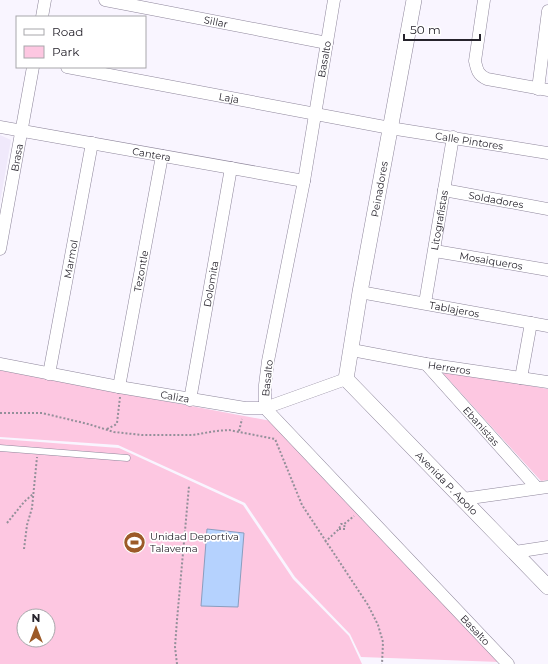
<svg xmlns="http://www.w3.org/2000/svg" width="548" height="664" font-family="Montserrat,sans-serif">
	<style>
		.built { fill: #f0e9fb }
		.green { fill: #fdc7e1; fill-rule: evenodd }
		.water { fill: #b5d2fe; stroke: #8a9ebf }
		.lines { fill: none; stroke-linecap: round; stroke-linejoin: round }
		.service-casing { stroke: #8e869b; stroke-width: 7 }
		.minor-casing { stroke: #8e869b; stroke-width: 13 }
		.tertiary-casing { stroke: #8e869b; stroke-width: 16 }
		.path { stroke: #94909a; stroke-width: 2; stroke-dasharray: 2 2; stroke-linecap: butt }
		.service { stroke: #fff; stroke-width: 6 }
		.minor { stroke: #fff; stroke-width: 12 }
		.tertiary { stroke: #fff; stroke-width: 15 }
		.labels { text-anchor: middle; stroke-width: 3.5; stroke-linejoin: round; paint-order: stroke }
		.street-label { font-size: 10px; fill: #26232c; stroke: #fff }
		.poi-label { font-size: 10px; fill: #26232c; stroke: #fff; text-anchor: start }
	</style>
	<rect width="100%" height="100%" fill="#f9f5ff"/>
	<path class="built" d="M0 135 11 140 0 203Z"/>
	<path class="green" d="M439 369 548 389V480L541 481Z
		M0 370 271 421 500 662 361 657 350 634 295 577 245 503 118 445 0 437Z
		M0 439 119 448 243 505 293 579 349 636 362 664H0ZM24 616H48V640H24Z"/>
	<path class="water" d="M207 529 244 533 238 607 201 606Z"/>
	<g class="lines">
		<defs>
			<path id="service" d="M0 448 127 458"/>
			<g id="minor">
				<path id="s1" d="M105 0 327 43"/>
				<path id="s2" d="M334 0 304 181 268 361 265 385V408L508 664"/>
				<path d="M484 0 475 61C477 70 478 75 487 79L548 90"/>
				<path d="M42 17 45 0"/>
				<path id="s3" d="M67 67 390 128 548 153"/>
				<path d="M538 89 548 11"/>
				<path id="s4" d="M0 127 304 181"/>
				<path id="s5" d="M444 190 548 209"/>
				<path id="s6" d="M0 249 33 67"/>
				<path id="s7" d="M435 251 548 270"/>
				<path id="s8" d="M360 292 548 326"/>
				<path id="s9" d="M425 303 453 137"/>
				<path id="s10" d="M352 350 426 364 548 382"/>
				<path id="s11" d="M0 364 119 387 245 408H265L346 379"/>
				<path id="s12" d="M426 364 537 488"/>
				<path id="s13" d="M49 374 92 143"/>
				<path d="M521 378 531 323"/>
				<path id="s14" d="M119 387 162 156"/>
				<path id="s15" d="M190 400 231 168"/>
				<path d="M463 499 548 487"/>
				<path d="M515 552 548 547"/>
			</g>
			<g id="tertiary">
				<path id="s16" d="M414 0 360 292 346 379 548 587"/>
			</g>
		</defs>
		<use href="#service" class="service-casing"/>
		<use href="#minor" class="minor-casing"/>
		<use href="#tertiary" class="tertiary-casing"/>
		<path class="path" d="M0 413H42L88 424 114 432 142 435H193L216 431 229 430 275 439 302 505 368 605 378 625 383 642 382 664
			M107 429 115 425 117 423 120 397
			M239 431 242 419
			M7 523 24 502 33 494
			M339 529H345L344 524
			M325 542 339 529 341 524H344L354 516
			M24 549 27 525 32 508 37 457
			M177 664 175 647 177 620 189 486"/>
		<use href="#service" class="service"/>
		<use href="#minor" class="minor"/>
		<use href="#tertiary" class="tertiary"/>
	</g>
	<defs>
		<symbol id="stadium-disc" viewBox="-11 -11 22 22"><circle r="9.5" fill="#9c5a28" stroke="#fff"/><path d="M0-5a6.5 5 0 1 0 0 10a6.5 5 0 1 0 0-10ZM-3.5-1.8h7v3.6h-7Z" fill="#fff"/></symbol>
	</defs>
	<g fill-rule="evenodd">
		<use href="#stadium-disc" x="122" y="530" width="25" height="25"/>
	</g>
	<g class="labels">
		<g class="street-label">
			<text dy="4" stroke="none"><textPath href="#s1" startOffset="113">Sillar</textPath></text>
			<text transform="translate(324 59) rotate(-80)" y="4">Basalto</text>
			<text dy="4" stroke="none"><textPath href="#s3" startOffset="165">Laja</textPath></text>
			<text dy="4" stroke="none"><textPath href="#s3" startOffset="409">Calle Pintores</textPath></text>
			<text dy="4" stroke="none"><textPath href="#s4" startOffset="154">Cantera</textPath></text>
			<text dy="4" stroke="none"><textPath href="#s6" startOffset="93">Brasa</textPath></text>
			<text transform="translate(379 189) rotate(-80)" y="4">Peinadores</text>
			<text dy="4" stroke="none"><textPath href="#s5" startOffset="53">Soldadores</textPath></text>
			<text dy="4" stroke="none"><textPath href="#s9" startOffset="84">Litografistas</textPath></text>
			<text dy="4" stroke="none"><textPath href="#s13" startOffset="117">Marmol</textPath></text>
			<text dy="4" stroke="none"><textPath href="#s7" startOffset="57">Mosaiqueros</textPath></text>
			<text dy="4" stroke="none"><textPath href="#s14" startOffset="118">Tezontle</textPath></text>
			<text dy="4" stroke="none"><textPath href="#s15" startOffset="118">Dolomita</textPath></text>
			<text dy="4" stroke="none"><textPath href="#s8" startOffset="96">Tablajeros</textPath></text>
			<text dy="4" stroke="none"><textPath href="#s10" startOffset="99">Herreros</textPath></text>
			<text transform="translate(267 378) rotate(-84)" y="4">Basalto</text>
			<text dy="4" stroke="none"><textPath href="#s11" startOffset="178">Caliza</textPath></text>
			<text dy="4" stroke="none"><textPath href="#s12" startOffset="83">Ebanistas</textPath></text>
			<text dy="4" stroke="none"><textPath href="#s16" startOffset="530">Avenida P. Apolo</textPath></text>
			<text dy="4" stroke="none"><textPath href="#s2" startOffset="720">Basalto</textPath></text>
		</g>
		<g class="poi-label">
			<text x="150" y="540">Unidad Deportiva<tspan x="150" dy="12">Talaverna</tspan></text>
		</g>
	</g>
	<rect x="16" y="16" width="130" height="52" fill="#ffffff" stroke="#a8a7ab"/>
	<rect x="24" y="29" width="20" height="6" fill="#ffffff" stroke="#a8a7ab"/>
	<text x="52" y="36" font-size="12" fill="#26232c">Road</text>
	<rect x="24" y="46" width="20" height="12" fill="#fdc7e1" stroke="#a8a7ab"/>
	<text x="52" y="56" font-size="12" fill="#26232c">Park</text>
	<g transform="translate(36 628)"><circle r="19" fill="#ffffff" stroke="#a8a7ab"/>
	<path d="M0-3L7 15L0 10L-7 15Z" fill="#9c5a28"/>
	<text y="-6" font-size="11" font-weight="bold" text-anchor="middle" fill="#26232c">N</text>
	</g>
	<path d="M404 34v6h76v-6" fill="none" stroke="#26232c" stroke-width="2"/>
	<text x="410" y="34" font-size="12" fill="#26232c" stroke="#ffffff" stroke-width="3" paint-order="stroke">50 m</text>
</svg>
